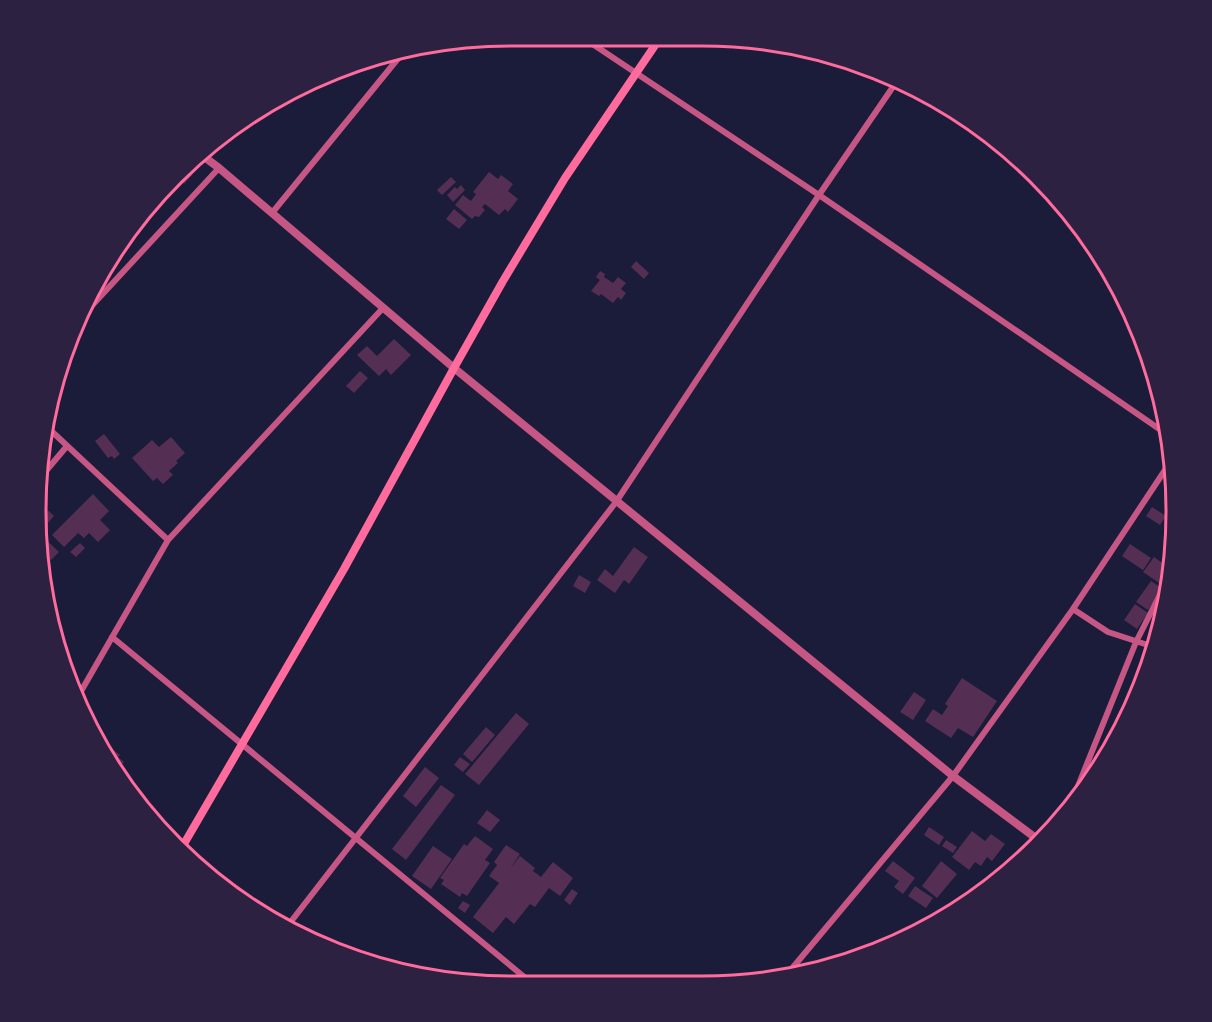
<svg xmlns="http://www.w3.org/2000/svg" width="1212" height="1022" font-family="Lora,serif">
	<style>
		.building { fill: #542f53 }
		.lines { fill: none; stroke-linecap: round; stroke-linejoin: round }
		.path { stroke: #ff6b9d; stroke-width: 2 }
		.minor { stroke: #c65784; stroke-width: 6 }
		.tertiary { stroke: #c65784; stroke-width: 8 }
		.secondary { stroke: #ff6b9d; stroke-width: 8 }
		.rim { fill: none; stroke: #ff6b9d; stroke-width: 3 }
	</style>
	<rect width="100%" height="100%" fill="#1b1b3a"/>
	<path class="building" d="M385 53 381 64 371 61 367 70 356 67 357 64Z
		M185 169 192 175 184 184 177 178Z
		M489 172 498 179 501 175 513 184 508 191 518 199 508 212 505 209 499 215 485 204 482 207 485 210 479 217 475 216 472 219 455 205 463 195 471 201 476 194 473 192Z
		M451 177 456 182 442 195 437 190Z
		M461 185 465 190 453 202 447 195 455 187 457 189Z
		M454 209 467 220 459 229 446 219Z
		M636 261 649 273 644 279 631 267Z
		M600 271 605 274 604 277 613 283 618 277 626 283 621 289 626 293 621 300 618 297 613 303 601 294 599 296 591 291 600 280 596 277Z
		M394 339 411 355 391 375 386 369 379 376 357 355 367 346 377 356Z
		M360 371 368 378 354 393 346 386Z
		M104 434 120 454 114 459 112 456 108 458 95 441Z
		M171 437 185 453 176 461 178 463 169 471 173 475 163 484 157 478 153 481 132 458 152 440 159 447Z
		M93 494 109 511 100 520 110 530 98 542 89 533 84 538 78 533 64 547 52 535Z
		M40 503 54 516 45 526 40 522Z
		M1152 507 1166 516 1160 525 1146 516Z
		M40 534 59 552 51 560 47 556 40 563Z
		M80 543 85 548 76 557 70 552Z
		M1130 544 1151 558 1143 570 1122 556Z
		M634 547 648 557 629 584 624 580 615 593 597 580 605 569 613 576Z
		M1168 548 1172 551 1171 564 1162 557Z
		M1154 557 1168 567 1162 575 1166 578 1162 585 1143 572Z
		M579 575 591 582 585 593 573 586Z
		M1151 581 1163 589 1148 610 1136 602Z
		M1135 604 1148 613 1137 629 1124 620Z
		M962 678 997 701 973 737 958 728 951 738 925 721 933 709 942 715 948 706 945 704Z
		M914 692 926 700 913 720 900 712Z
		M516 713 529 724 479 785 465 774Z
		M486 727 495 735 472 762 463 754Z
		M112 749 120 755 118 757 124 762 119 768 113 764 111 766 105 754 107 750 109 752Z
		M460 757 470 764 463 772 454 765Z
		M425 767 439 778 416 807 403 796Z
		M441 785 455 795 406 860 392 849Z
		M487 810 500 820 490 832 477 823Z
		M929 827 944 837 939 845 924 835Z
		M972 831 985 841 991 834 1005 844 992 861 987 857 981 866 975 862 969 870 952 857Z
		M475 836 493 849 485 860 490 863 467 896 462 893 460 897 441 884 444 880 440 878 464 844 467 846Z
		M946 840 957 847 953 853 942 846Z
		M506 845 520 854 510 869 520 856 535 868 533 871 541 877 553 862 573 878 560 896 549 888 535 907 530 904 514 924 506 917 493 933 473 917 499 883 489 876 497 865 494 862Z
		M433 846 452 859 431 889 412 876Z
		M893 861 915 878 903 894 894 887 899 881 885 871Z
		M941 861 957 874 937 898 922 886Z
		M915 886 933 898 926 908 908 896Z
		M572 889 578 893 570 905 564 900Z
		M463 901 470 905 465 913 458 908Z"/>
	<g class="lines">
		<path class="path" d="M102 749 104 750"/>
		<path class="minor" d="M582 37 819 195 1168 435
			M272 213 405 50
			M74 325 219 168
			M46 426 168 540
			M40 478 67 446
			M1073 609 1108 632 1154 647
			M112 637 534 985
			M76 700 168 540 383 308
			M1070 806 1136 642 1170 575
			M286 928 616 502 819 195 897 81
			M784 978 953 776 1073 609 1171 461"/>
		<path class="tertiary" d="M199 153 219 168 272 213 454 368 953 776 1041 842"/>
		<path class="secondary" d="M181 849 344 569 454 368 503 281 565 178 660 38"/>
	</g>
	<path d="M0 0H1212V1022H0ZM510 46H702A464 464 0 0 1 1166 510V512A464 464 0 0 1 702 976H510A464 464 0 0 1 46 512V510A464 464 0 0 1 510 46Z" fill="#2d2142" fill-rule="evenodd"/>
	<path class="rim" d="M510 46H702A464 464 0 0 1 1166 510V512A464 464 0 0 1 702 976H510A464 464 0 0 1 46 512V510A464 464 0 0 1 510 46Z"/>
</svg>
